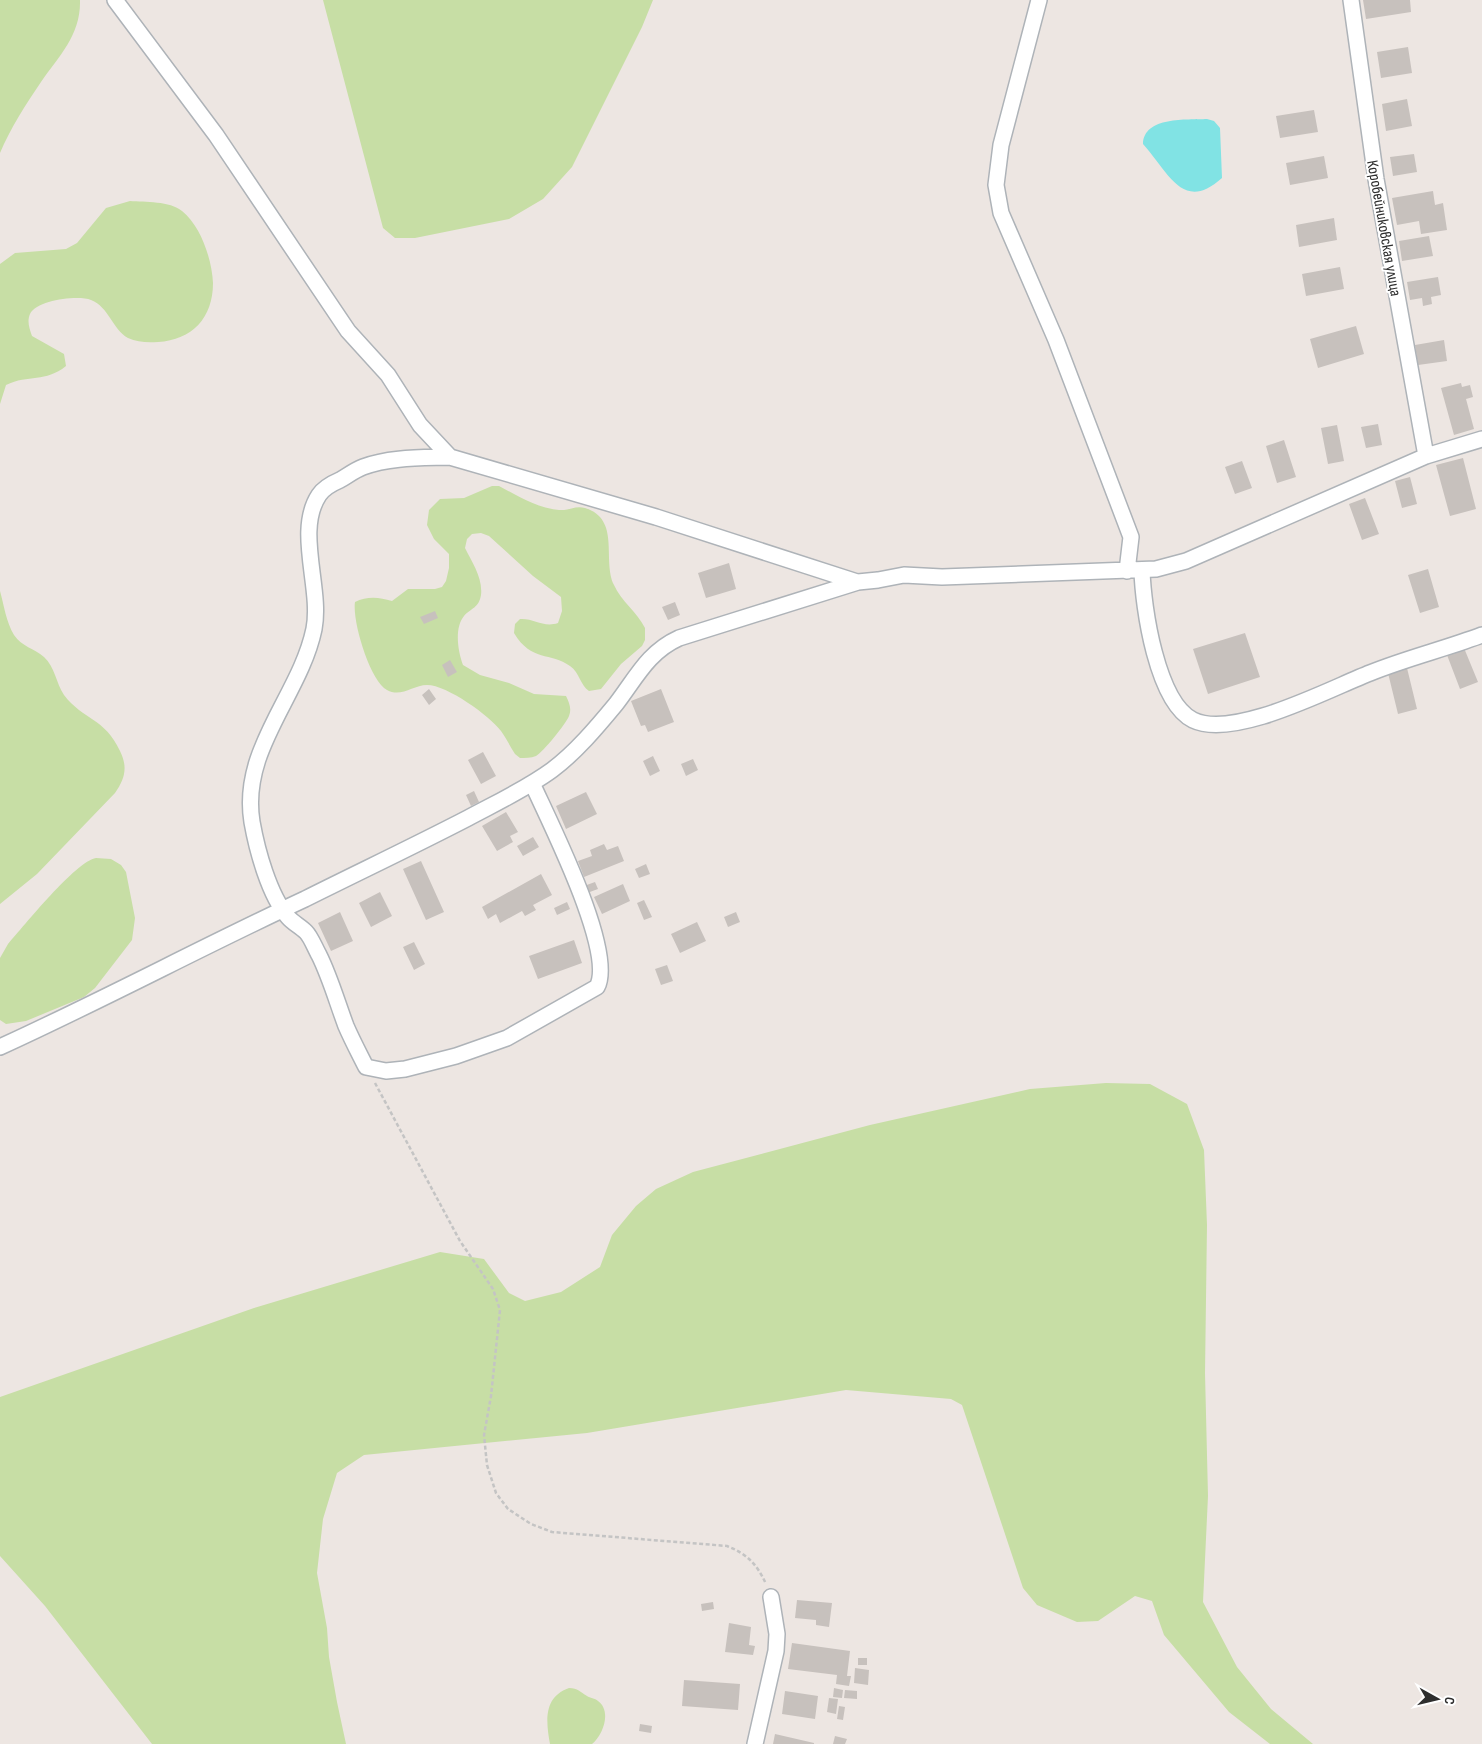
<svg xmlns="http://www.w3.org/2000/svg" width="1482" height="1744" font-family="'Sofia Sans Condensed',sans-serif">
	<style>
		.green { fill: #c7dea5 }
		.water { fill: #81e3e4 }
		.building { fill: #c7c1bd }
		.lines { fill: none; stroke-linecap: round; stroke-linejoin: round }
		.minor-casing { stroke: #aeb3b8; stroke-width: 18 }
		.path { stroke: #c4c4c4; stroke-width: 2.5; stroke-dasharray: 4 2.5; stroke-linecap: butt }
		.minor { stroke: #fff; stroke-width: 15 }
		.labels { text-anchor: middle; stroke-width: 4; stroke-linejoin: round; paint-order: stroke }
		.street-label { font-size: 16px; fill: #2e2e2e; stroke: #fff }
	</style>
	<rect width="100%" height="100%" fill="#ede6e2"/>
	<path class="green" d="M0 0H80C81 35 59 56 41 82 26 104 10 129 0 153Z
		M323 0H653L642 27 572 167 543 199 509 219 415 238H395L383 228Z
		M130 201C145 202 170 201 182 211 201 226 212 260 213 283 213 318 192 340 158 342 147 343 137 342 128 338 112 329 109 307 91 300 78 295 37 300 30 314 27 321 29 328 32 336L64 354 66 366C45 383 29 374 6 385L0 404V264L15 253 66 249 77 243 106 208Z
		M492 486H499C518 496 537 508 559 510 568 511 576 505 585 508 621 519 602 560 614 585 621 601 637 612 645 628V640L642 646 621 664 601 689 589 691C580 685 580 673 570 666 551 652 531 662 514 633L515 624 520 619C534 618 543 628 558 623L562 611 561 597 533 576 489 536 481 533 472 534 467 539 465 548C472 562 483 578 481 595 479 608 471 608 464 616 454 628 458 652 463 665L480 675 509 683 534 694 566 696C569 702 572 709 569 716 566 724 543 752 536 756 531 758 525 758 520 758L515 754C510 746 506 738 501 731 490 716 447 685 427 685 413 685 401 698 387 690 370 681 352 621 355 602 367 596 379 597 392 601L408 589H435L442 587 446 581 449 568V554L434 539 427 525 429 510 440 499 464 498Z
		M0 591C4 605 6 622 14 635 22 647 34 648 44 657 55 667 56 683 64 695 83 720 105 718 120 751 128 767 125 779 115 793L37 874 0 904Z
		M96 858 111 859 121 865 126 872 135 918 132 940 95 988 84 997 26 1021 6 1024 0 1020V958L8 944C24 926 76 861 96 858Z
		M1106 1083 1150 1084 1187 1104 1204 1150 1207 1225 1205 1373 1208 1496 1203 1602 1237 1667 1271 1709 1313 1744H1270L1229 1712 1164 1635 1152 1601 1135 1596 1098 1621 1077 1622 1037 1605 1023 1588 962 1405 951 1399 846 1390 587 1433 364 1455 337 1473 323 1519 317 1573 327 1628 329 1657 337 1702 346 1744H152L45 1606 0 1556V1397L254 1308 440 1252 484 1259 509 1293 525 1301 561 1292 600 1267 612 1235 636 1206 656 1189 693 1172 870 1125 1030 1089Z
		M569 1688C578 1688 580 1692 587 1696 590 1698 595 1698 598 1701 612 1711 603 1735 592 1744H550C546 1722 543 1697 569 1688Z"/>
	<path class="water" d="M1207 119 1214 121 1220 128 1222 178C1183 213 1169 173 1143 144 1144 116 1187 120 1207 119Z"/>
	<path class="building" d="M1363 0H1410L1411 12 1366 19Z
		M1408 47 1412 73 1381 78 1377 52Z
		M1407 99 1412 126 1386 131 1382 104Z
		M1314 110 1318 132 1280 138 1276 116Z
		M1414 154 1417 172 1393 176 1390 157Z
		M1324 156 1328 178 1290 185 1286 163Z
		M1433 191 1435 205 1443 203 1447 230 1421 234 1419 221 1397 225 1392 198Z
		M1334 218 1337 240 1299 247 1296 225Z
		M1429 236 1433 256 1402 261 1399 241Z
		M1340 267 1344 289 1306 296 1302 274Z
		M1438 277 1441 295 1431 297 1432 304 1423 306 1422 298 1410 300 1407 282Z
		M1356 326 1364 354 1318 368 1310 339Z
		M1444 340 1447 361 1418 365 1415 345Z
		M1461 383 1462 387 1470 385 1473 397 1466 399 1474 429 1454 435 1441 388Z
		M1378 424 1382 445 1366 448 1361 427Z
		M1337 425 1344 461 1328 464 1321 428Z
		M1284 440 1296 477 1277 483 1266 446Z
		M1463 458 1476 509 1450 516 1436 465Z
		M1242 461 1252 488 1235 494 1225 467Z
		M1410 477 1417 504 1402 508 1395 481Z
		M1365 498 1379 534 1362 540 1349 504Z
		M729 563 736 589 706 598 698 573Z
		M1428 569 1439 607 1420 613 1408 575Z
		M675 602 680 615 668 620 662 607Z
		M435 611 438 618 424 624 420 617Z
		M1245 633 1260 677 1208 694 1193 649Z
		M1464 648 1478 682 1460 689 1447 655Z
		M450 660 457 672 448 677 442 665Z
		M1407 668 1417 709 1398 714 1388 673Z
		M429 689 436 699 429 705 422 695Z
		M661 689 674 722 648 732 645 725 641 726 631 701Z
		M483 752 496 776 481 784 468 760Z
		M653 756 660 771 650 776 643 761Z
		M693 759 698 770 686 776 681 764Z
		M474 791 479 802 471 806 466 795Z
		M586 792 597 814 566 829 556 806Z
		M506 812 518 832 510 836 513 842 497 851 482 826Z
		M533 837 539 847 523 856 517 846Z
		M604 844 607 850 618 846 624 861 584 877 578 861 592 856 590 850Z
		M421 861 444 912 426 920 403 869Z
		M646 864 650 874 639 878 635 869Z
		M541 874 552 895 533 905 536 910 525 916 522 911 500 923 496 914 488 919 482 907Z
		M595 882 598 889 587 893 584 886Z
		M623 884 630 901 602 914 594 897Z
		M380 892 392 916 371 927 359 903Z
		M644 900 652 917 644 920 637 903Z
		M567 902 570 909 557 915 554 908Z
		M340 912 353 941 331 951 318 923Z
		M736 912 740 922 728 927 724 917Z
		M697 922 706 941 680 953 671 934Z
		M574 940 582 963 538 979 529 956Z
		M414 942 425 964 414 970 403 947Z
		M667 965 673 981 661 985 655 969Z
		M797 1600 832 1603 829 1627 816 1625V1620L795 1618Z
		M713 1602 714 1609 702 1611 701 1604Z
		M729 1623 751 1627 749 1645 755 1646 753 1655 725 1652Z
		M792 1643 850 1651 847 1676H851L849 1686 836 1684 837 1675 788 1669Z
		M858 1658H867V1665H858Z
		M855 1668 869 1670 868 1685 854 1683Z
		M684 1680 740 1684 738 1710 682 1706Z
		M834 1688 843 1690 842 1698 833 1697Z
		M845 1690 857 1691V1699L844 1698Z
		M785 1691 818 1696 815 1719 782 1714Z
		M829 1698 838 1699 836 1714 827 1712Z
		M839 1706 845 1707 843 1720 837 1719Z
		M640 1724 652 1726 651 1733 639 1731Z
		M775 1734 814 1743V1744H773Z
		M835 1736 847 1739 845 1744H833Z"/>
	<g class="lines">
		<defs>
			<path id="minor" d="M115 0 216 135 348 331 388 375 420 425 450 457 656 517 857 582
				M1039 0 1001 145 996 185 1001 213 1056 340 1131 537 1127 571
				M1351 0 1376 179 1426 456
				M450 457C421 458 390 457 363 467 355 470 347 476 340 480 333 483 323 489 319 495 295 531 322 588 314 629 300 696 240 749 252 822 257 850 269 895 288 917 293 923 300 926 306 932 311 937 315 948 319 955 330 977 337 1002 346 1026 352 1040 359 1053 366 1067L386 1071 405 1069 456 1056 507 1038 597 987C616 952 549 821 532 783
				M1142 570C1143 608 1157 702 1193 720 1234 740 1331 688 1370 673 1407 658 1445 649 1482 635
				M0 1047C103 1000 202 947 305 899 359 872 414 846 468 818 496 803 526 789 552 770 576 752 597 727 616 704 636 678 648 652 679 638L858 582 878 580 904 575 942 577 1156 569 1186 561 1426 456 1482 439
				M755 1744 776 1651 777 1634 771 1597"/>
		</defs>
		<use href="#minor" class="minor-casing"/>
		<path class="path" d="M375 1083 460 1241 493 1289 500 1310 491 1396 484 1435 487 1465 496 1493 508 1509 531 1524 552 1532 727 1546C747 1554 757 1564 766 1584"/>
		<use href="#minor" class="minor"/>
	</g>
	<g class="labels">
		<g class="street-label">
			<text transform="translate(1385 228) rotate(80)" y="6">Коробейниковская улица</text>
		</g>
	</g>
	<g transform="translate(1437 1699) rotate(98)" stroke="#ffffff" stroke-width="4" paint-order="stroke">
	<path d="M0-4L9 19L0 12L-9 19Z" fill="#2e2e2e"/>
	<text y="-8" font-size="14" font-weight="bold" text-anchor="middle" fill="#2e2e2e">С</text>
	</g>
</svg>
